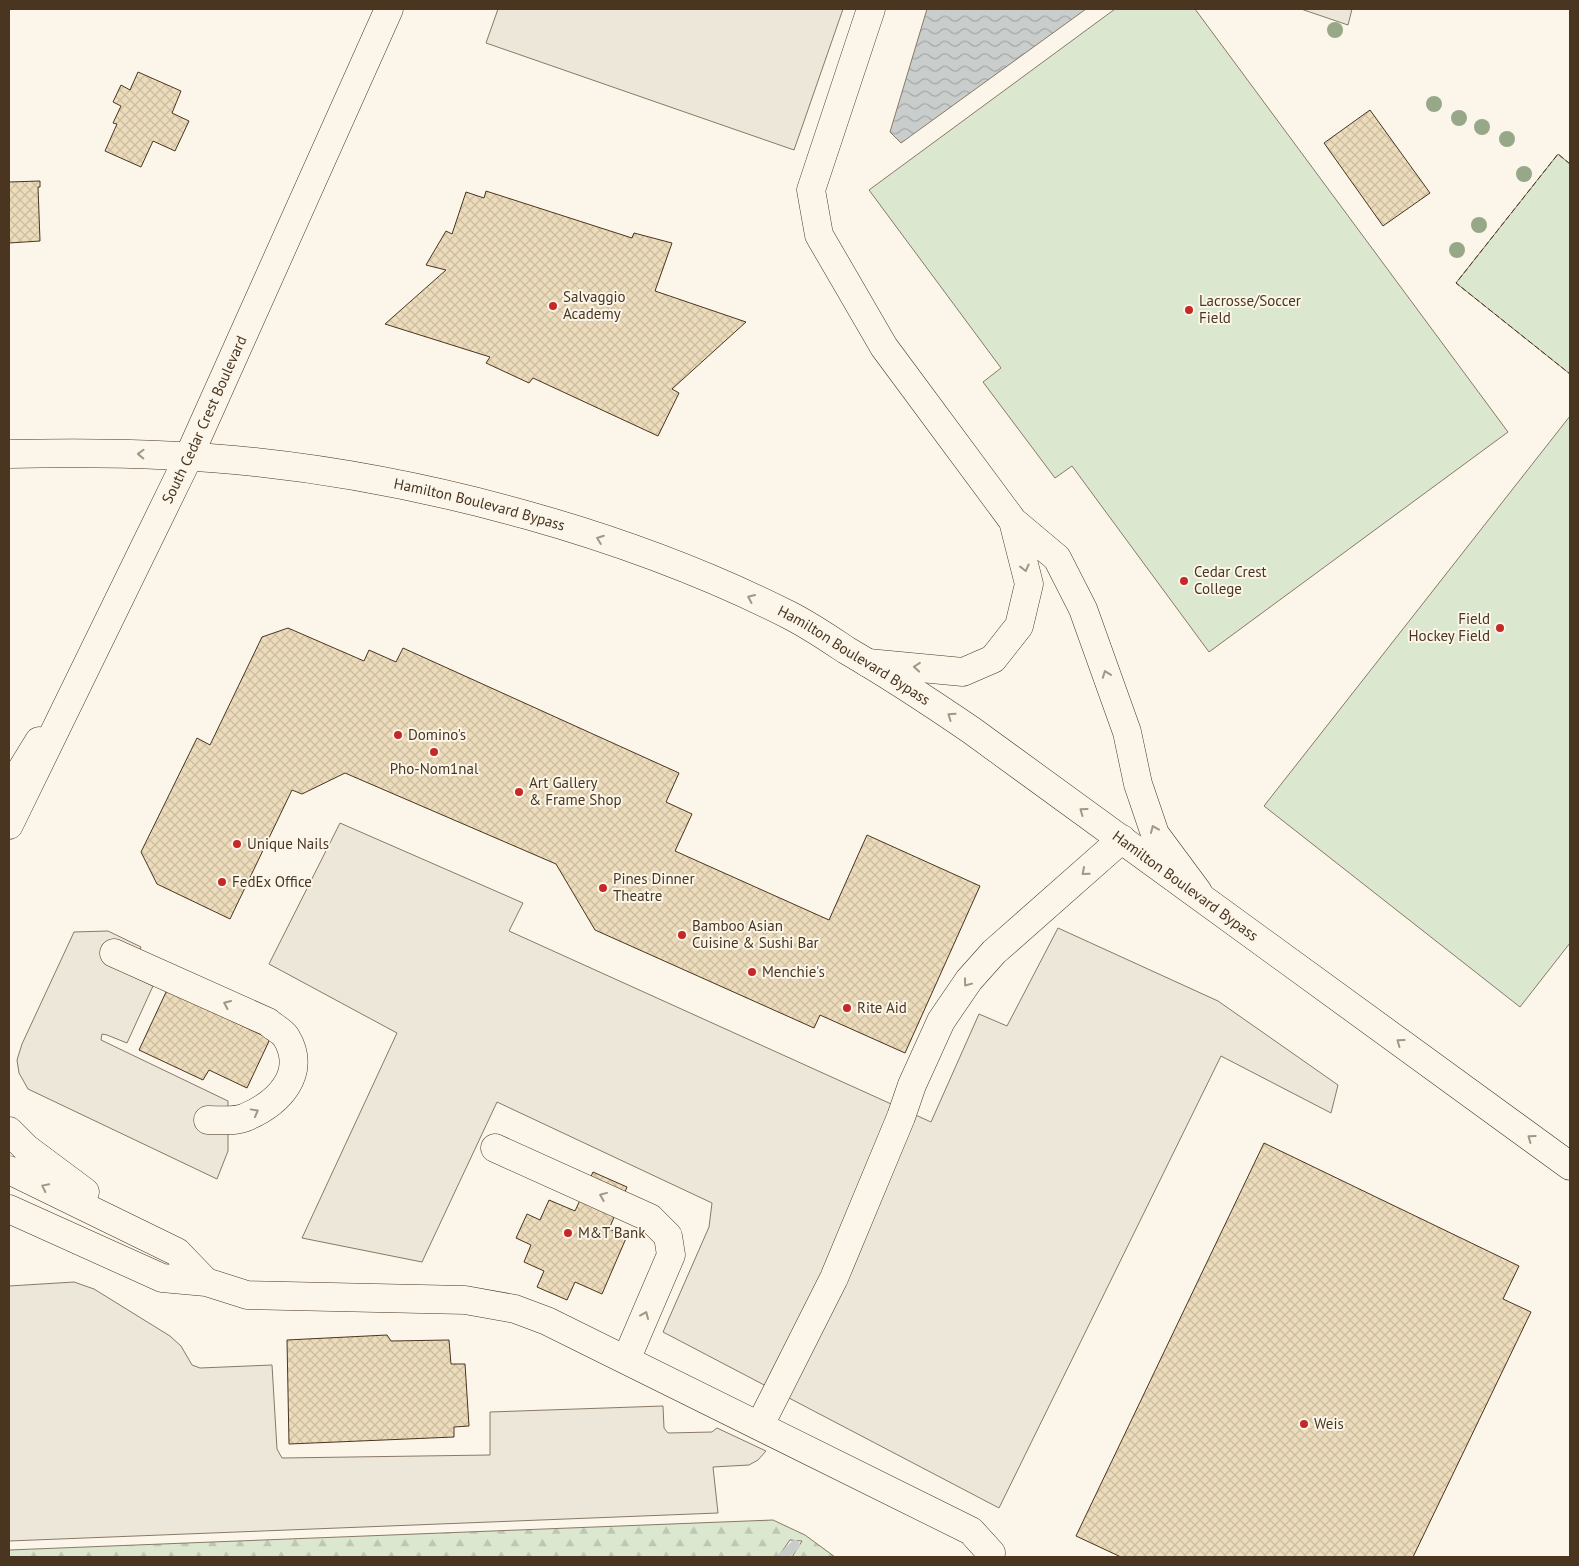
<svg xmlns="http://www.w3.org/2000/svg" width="1579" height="1566" font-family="'PT Sans',sans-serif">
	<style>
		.forest { fill: url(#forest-firs); stroke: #887966 }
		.green { fill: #dce7d0; stroke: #887966 }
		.parking { fill: #ede7d9; stroke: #887966 }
		.water { fill: url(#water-waves); stroke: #887966 }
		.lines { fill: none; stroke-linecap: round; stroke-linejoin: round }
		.stream { stroke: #c9cecd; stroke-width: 10 }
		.building { fill: url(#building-cross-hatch); stroke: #4a3520 }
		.minor-casing { stroke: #4a3520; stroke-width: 29 }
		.major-casing { stroke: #4a3520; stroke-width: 29 }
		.minor { stroke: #fbf6e9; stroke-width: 28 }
		.major { stroke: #fbf6e9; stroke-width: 28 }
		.fence { stroke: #4a3520; stroke-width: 1; stroke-dasharray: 6 2.5; stroke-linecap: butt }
		.tree { fill: #96a887 }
		.oneway { stroke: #a29684 }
		.poi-dot { fill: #c62828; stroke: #fbf6e9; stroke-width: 2 }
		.labels { text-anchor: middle; stroke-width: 4; stroke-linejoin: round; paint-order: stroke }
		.poi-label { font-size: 15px; fill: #4a3520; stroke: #fbf6e9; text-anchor: start }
		.street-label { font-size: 15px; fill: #4a3520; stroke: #fbf6e9 }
	</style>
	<defs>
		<pattern id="forest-firs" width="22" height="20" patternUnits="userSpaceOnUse" patternTransform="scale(1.25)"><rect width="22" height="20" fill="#dce7d0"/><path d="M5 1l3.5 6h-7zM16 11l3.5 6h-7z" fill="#bec7b2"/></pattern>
		<pattern id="water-waves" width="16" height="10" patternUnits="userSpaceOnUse" patternTransform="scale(1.25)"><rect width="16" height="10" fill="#c9cecd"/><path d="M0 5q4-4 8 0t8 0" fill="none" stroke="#a5a8a6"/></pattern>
		<pattern id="building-cross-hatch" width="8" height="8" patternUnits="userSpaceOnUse" patternTransform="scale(1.25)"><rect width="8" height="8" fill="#ecdcbc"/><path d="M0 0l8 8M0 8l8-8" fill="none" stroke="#ccbda1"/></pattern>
	</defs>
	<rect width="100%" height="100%" fill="#fbf6e9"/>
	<path class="forest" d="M773 1520 805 1535 835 1557H792L802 1541 790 1540 778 1557H9V1550Z"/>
	<path class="green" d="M1115 9H1195L1508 432 1209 652 1072 466 1055 478 983 382 1001 368 869 190Z
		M1558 154 1570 164V374L1456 283Z
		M1570 416V943L1520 1007 1264 806Z"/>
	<path class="parking" d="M498 9H843L794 150 486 43Z
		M1301 9H1352L1348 25Z
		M340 823 523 903 509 931 931 1122 979 1014 1007 1026 1058 928 1218 1001 1338 1085 1331 1113 1221 1056 999 1508 663 1332 709 1227 712 1203 497 1102 422 1262 302 1238 397 1033 269 964Z
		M108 931 141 947 130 975 153 986 127 1043 107 1035 102 1034 101 1040 228 1101V1151L217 1179 28 1089 19 1073 17 1060 22 1044 74 932Z
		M74 1282 94 1289 170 1336 181 1346 192 1365 200 1368 272 1365 277 1449 282 1458 490 1455V1412L663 1406 664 1428 668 1433 712 1432 717 1428 766 1451 758 1460 749 1465 713 1467 718 1513 9 1541V1286Z"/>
	<path class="water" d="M927 9H1086L901 143 890 132Z"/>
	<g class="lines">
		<path class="stream" d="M783 1557 795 1545"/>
	</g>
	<path class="building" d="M138 72 181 91 172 113 189 121 175 151 153 141 141 167 105 151 117 124 113 123 121 106 113 102 121 85 130 90Z
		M1370 110 1430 193 1383 226 1324 143Z
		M9 177V182L40 181V187H38L40 241 9 243Z
		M486 191 632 238 634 233 672 243 655 291 746 322 672 389 679 393 658 436 533 378 529 383 486 363 490 357 385 324 446 270 426 265 446 231 452 234 466 192 484 198Z
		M288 628 364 661 369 650 396 662 403 648 679 773 666 802 692 814 675 851 829 920 867 835 980 886 905 1053 820 1015 814 1028 595 930 556 864 345 773 302 794 292 790 230 919 157 884 141 852 197 738 210 745 262 637Z
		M167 990 270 1039 247 1088 209 1070 203 1080 139 1050Z
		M1264 1143 1519 1266 1503 1299 1531 1312 1413 1557H1121L1076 1536Z
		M593 1172 627 1187 609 1229 627 1236 602 1294 575 1282 567 1300 537 1287 544 1271 524 1262 531 1245 516 1238 527 1214 540 1220 549 1200 575 1211Z
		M387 1335 391 1341 449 1340 451 1364H465L469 1426 454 1427V1437L289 1444 287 1340Z"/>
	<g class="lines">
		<defs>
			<path id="minor" d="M871 9 811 190 819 235 884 347 1013 521 1057 558 1083 609 1127 732 1138 784 1155 834 1198 892
				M868 663 963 672 993 659 1019 626 1029 584 1013 521
				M9 790 39 741
				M114 953 268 1022C273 1027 282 1031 286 1037 308 1073 279 1103 246 1117 236 1122 220 1120 208 1120
				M9 1131 26 1148 85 1192
				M495 1148 650 1218 668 1236 671 1255 626 1360
				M9 1170 177 1252 206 1282
				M9 1209 162 1278 206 1282 247 1295 465 1300 515 1309 547 1321 971 1531 991 1553 990 1557
				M760 1425 834 1278 901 1117 912 1085 941 1021 969 980 994 952 1122 839"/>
			<g id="major">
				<path id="s1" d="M9 454C91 452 173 453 255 462 431 481 631 535 789 615 809 625 828 638 846 650 889 675 930 702 971 730L1570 1166"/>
				<path id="s2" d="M9 825 189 456 389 9"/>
			</g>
		</defs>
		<use href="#minor" class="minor-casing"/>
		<use href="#major" class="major-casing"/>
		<use href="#minor" class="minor"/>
		<use href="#major" class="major"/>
		<path class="fence" d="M1570 164 1558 154 1456 283 1570 374"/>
	</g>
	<g class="tree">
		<circle cx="1335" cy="30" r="8"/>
		<circle cx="1434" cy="104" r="8"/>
		<circle cx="1459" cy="118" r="8"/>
		<circle cx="1482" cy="127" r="8"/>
		<circle cx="1507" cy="139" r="8"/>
		<circle cx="1524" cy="174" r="8"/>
		<circle cx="1479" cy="225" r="8"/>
		<circle cx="1457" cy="250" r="8"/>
	</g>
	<defs><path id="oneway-chevron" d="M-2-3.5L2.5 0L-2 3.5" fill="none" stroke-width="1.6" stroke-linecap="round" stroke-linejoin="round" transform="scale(1.25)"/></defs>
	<g class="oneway">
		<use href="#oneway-chevron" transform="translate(141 454) rotate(-178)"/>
		<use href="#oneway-chevron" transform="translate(600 539) rotate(-160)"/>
		<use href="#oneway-chevron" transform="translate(1025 568) rotate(76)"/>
		<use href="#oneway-chevron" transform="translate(751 598) rotate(-156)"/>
		<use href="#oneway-chevron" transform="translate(917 667) rotate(-175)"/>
		<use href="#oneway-chevron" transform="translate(1106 674) rotate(-110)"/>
		<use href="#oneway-chevron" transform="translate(951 716) rotate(-145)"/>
		<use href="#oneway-chevron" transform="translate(1083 811) rotate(-144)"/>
		<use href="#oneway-chevron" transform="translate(1154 829) rotate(-113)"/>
		<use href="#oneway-chevron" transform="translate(1085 872) rotate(139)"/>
		<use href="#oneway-chevron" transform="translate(967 983) rotate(127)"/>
		<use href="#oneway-chevron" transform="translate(227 1004) rotate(-156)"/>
		<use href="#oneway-chevron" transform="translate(1400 1042) rotate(-144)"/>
		<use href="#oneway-chevron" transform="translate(255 1112) rotate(-29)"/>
		<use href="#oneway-chevron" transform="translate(1531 1138) rotate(-144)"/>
		<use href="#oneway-chevron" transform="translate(45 1187) rotate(-154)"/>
		<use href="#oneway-chevron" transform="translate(603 1196) rotate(-158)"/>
		<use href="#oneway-chevron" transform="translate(645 1315) rotate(-67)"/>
	</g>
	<g class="poi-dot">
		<circle cx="553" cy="306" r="5"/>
		<circle cx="1189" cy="310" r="5"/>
		<circle cx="1184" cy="581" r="5"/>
		<circle cx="1500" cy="628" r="5"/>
		<circle cx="398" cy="735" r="5"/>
		<circle cx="434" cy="752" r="5"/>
		<circle cx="519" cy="792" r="5"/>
		<circle cx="237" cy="844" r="5"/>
		<circle cx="222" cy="882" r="5"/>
		<circle cx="603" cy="888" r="5"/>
		<circle cx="682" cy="935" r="5"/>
		<circle cx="752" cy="972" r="5"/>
		<circle cx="847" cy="1008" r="5"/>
		<circle cx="568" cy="1233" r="5"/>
		<circle cx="1304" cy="1424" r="5"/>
	</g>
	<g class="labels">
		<g class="poi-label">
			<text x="563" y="302">Salvaggio<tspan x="563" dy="17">Academy</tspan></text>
			<text x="1199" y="306">Lacrosse/Soccer<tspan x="1199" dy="17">Field</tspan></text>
			<text x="1194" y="577">Cedar Crest<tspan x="1194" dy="17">College</tspan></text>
			<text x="1490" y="624" text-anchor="end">Field<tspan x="1490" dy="17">Hockey Field</tspan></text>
			<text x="408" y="740">Domino's</text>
			<text x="434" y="774" text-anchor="middle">Pho-Nom1nal</text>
			<text x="529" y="788">Art Gallery<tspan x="529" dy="17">&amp; Frame Shop</tspan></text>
			<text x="247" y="849">Unique Nails</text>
			<text x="613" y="884">Pines Dinner<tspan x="613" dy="17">Theatre</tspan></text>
			<text x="232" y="887">FedEx Office</text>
			<text x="692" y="931">Bamboo Asian<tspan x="692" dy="17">Cuisine &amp; Sushi Bar</tspan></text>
			<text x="762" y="977">Menchie's</text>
			<text x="857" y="1013">Rite Aid</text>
			<text x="578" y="1238">M&amp;T Bank</text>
			<text x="1314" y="1429">Weis</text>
		</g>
		<g class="street-label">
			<text dy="5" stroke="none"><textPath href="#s2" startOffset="450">South Cedar Crest Boulevard</textPath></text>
			<text dy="5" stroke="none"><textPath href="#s1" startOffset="475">Hamilton Boulevard Bypass</textPath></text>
			<text dy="5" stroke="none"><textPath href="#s1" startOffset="881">Hamilton Boulevard Bypass</textPath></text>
			<text dy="5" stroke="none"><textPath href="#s1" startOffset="1285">Hamilton Boulevard Bypass</textPath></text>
		</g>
	</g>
	<rect width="1579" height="1566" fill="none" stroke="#4a3520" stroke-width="20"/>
</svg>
